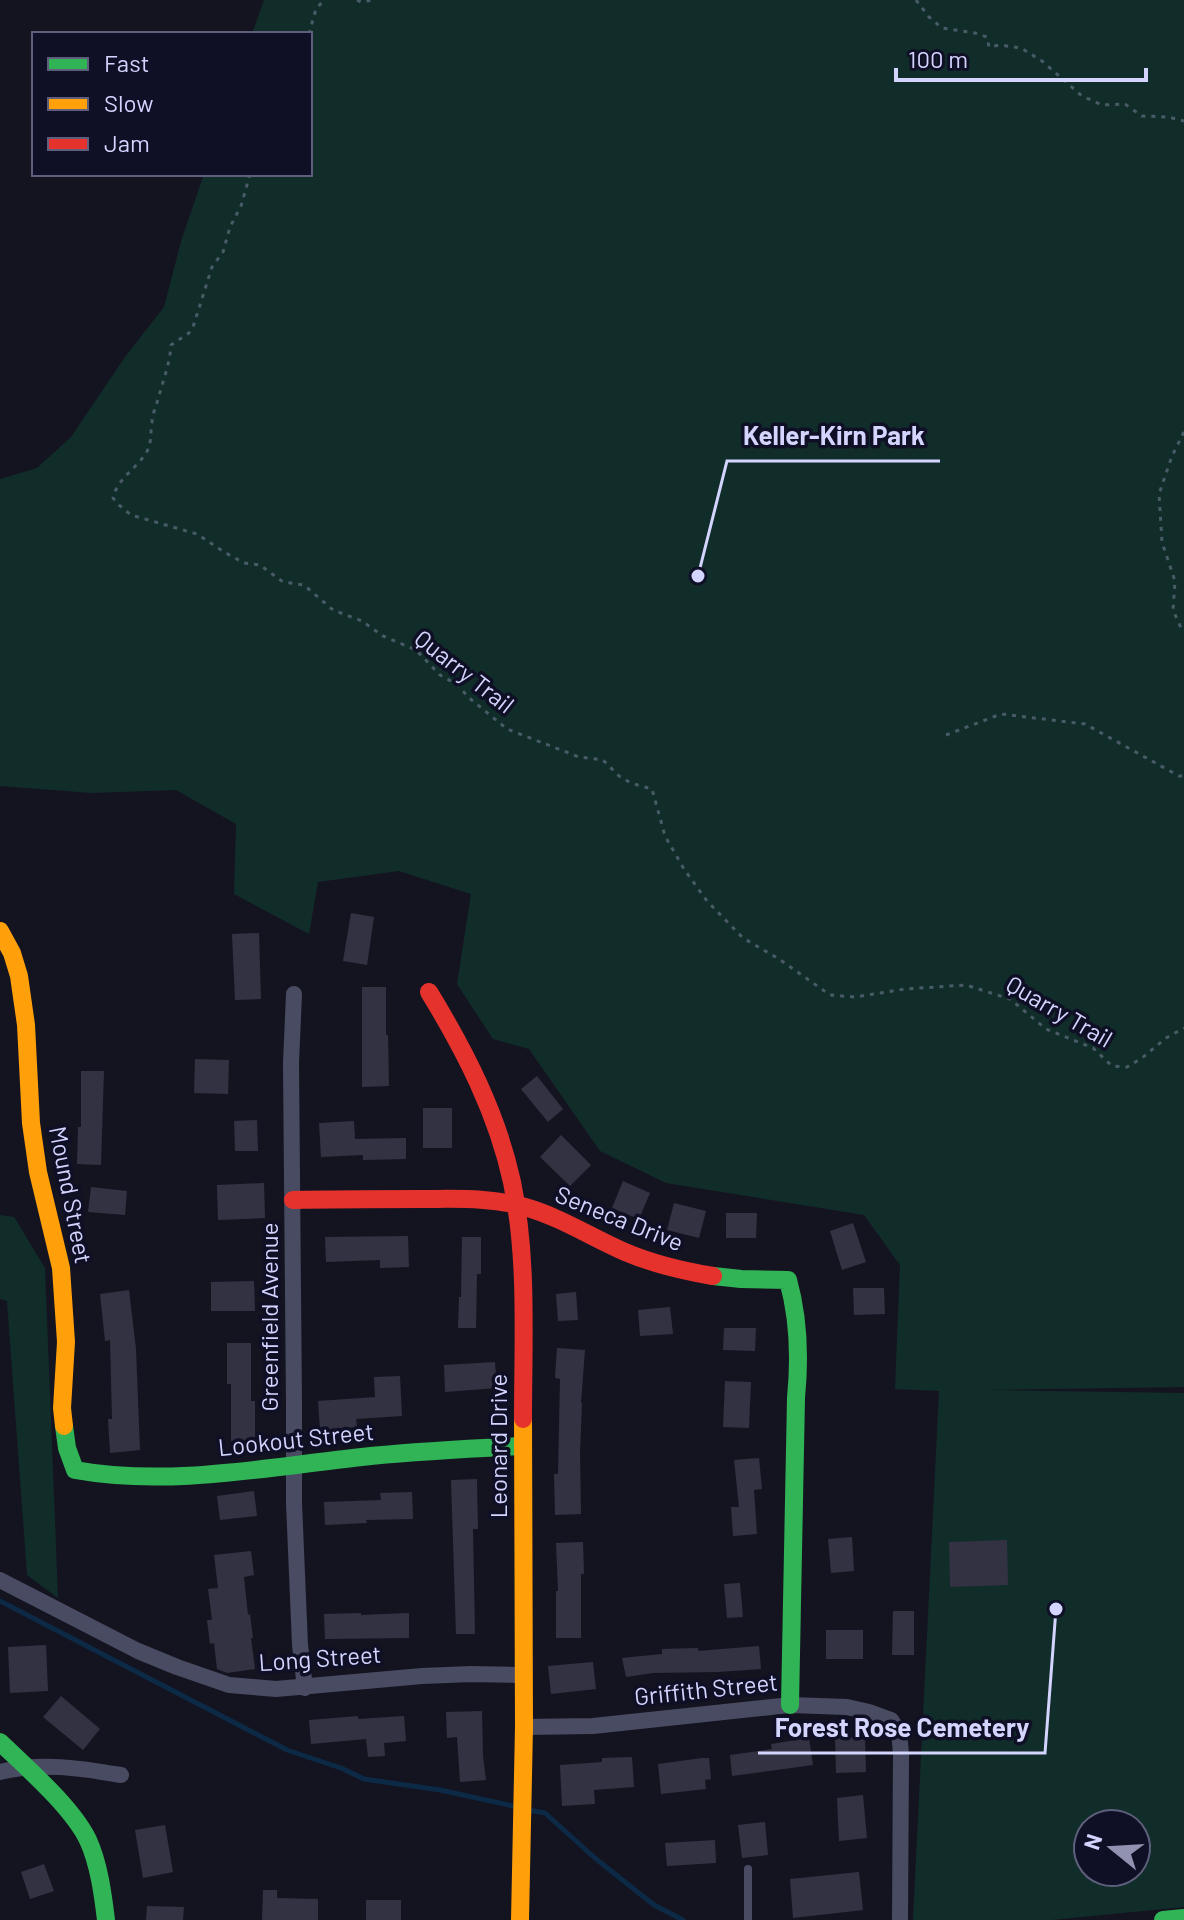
<svg xmlns="http://www.w3.org/2000/svg" width="1184" height="1920" font-family="Barlow,sans-serif">
	<style>
		.green { fill: #112d2a; fill-rule: evenodd }
		.lines { fill: none; stroke-linecap: round; stroke-linejoin: round }
		.stream { stroke: #0c2945; stroke-width: 5 }
		.building { fill: #323243 }
		.path { stroke: #495b66; stroke-width: 3; stroke-dasharray: 4 6; stroke-linecap: butt }
		.lane { stroke: #494b62; stroke-width: 8 }
		.street { stroke: #494b62; stroke-width: 16 }
		.fast { stroke: #30b455; stroke-width: 18 }
		.slow { stroke: #ff9f0a; stroke-width: 18 }
		.jam { stroke: #e5322d; stroke-width: 18 }
		.labels { text-anchor: middle; stroke-width: 7; stroke-linejoin: round; paint-order: stroke }
		.street-label { font-size: 24px; fill: #d4d5ff; stroke: #0f0f26 }
		.leader { fill: none; stroke: #d4d5ff; stroke-width: 3 }
		.callout-dot { fill: #d4d5ff; stroke: #0f0f26; stroke-width: 3 }
		.callout-label { font-size: 26px; text-anchor: middle; font-weight: bold; fill: #d4d5ff; stroke: #0f0f26; stroke-width: 7; stroke-linejoin: round; paint-order: stroke }
	</style>
	<rect width="100%" height="100%" fill="#141421"/>
	<path class="green" d="M264 0H1184V1387L988 1390 1184 1393V1907L1051 1920H913L939 1391 895 1389 900 1265 864 1215 666 1183 600 1151 529 1049 493 1039 457 984 471 894 399 871 318 882 309 934 234 894 236 824 176 790 92 793 0 786V479L37 468 71 437 125 357 164 307 182 238 204 174H310V34H252ZM1088 1824H1136V1872H1088Z
		M0 1215 14 1217 45 1268 58 1598 27 1575 7 1301 0 1299Z"/>
	<g class="lines">
		<path class="stream" d="M0 1601 287 1750 341 1768 364 1779 440 1790 518 1807
			M528 1810 545 1813 596 1859 654 1905 683 1920"/>
	</g>
	<path class="building" d="M351 913 374 917 367 965 343 961Z
		M259 933 261 999 235 1000 232 934Z
		M362 987H386V1035H388L389 1086 362 1087Z
		M195 1059 229 1060 228 1094 194 1093Z
		M81 1071H104L101 1165 77 1164 78 1127H81Z
		M537 1076 563 1109 548 1122 521 1089Z
		M423 1108H452V1148H423Z
		M257 1120 258 1151H235L234 1121Z
		M354 1121 355 1139 406 1138V1159L363 1160V1155L321 1157 319 1123Z
		M561 1135 591 1165 570 1186 540 1157Z
		M623 1181 650 1193 639 1219 612 1208Z
		M264 1183 265 1218 218 1220 217 1185Z
		M91 1187 127 1191 125 1215 88 1212Z
		M674 1203 706 1211 699 1238 667 1230Z
		M726 1213H757L756 1238H726Z
		M853 1223 866 1262 842 1270 830 1231Z
		M408 1236 409 1267 380 1268V1260L326 1262 325 1237Z
		M462 1237H481V1274H477L476 1328H458L459 1297H461Z
		M254 1281 255 1311H211V1282Z
		M853 1288H884L885 1314 854 1315Z
		M129 1290 136 1349 140 1450 110 1453 108 1419H112L110 1340 105 1341 100 1294Z
		M576 1292 578 1320 558 1321 556 1294Z
		M670 1307 673 1334 640 1336 638 1310Z
		M724 1328H756L755 1351 723 1350Z
		M227 1343H251V1401H255V1442L231 1441V1384H227Z
		M557 1348 585 1350 581 1403H582L580 1453 581 1514 555 1515 554 1474H558L560 1379 555 1378Z
		M495 1362 497 1388 445 1392 444 1365Z
		M400 1376 402 1416 356 1419 357 1427 320 1430 318 1401 375 1397 374 1377Z
		M725 1381 751 1382 749 1428 723 1427Z
		M759 1458 762 1489 754 1490 757 1534 733 1536 731 1507H739L734 1460Z
		M477 1479 478 1529H473L475 1634H456L451 1480Z
		M254 1491 257 1516 220 1520 217 1496Z
		M412 1492 413 1519 366 1520 367 1523 325 1525 324 1502 381 1500 380 1493Z
		M852 1537 854 1571 831 1573 828 1539Z
		M1007 1540 1008 1585 950 1587 949 1542Z
		M583 1542 584 1574H581V1638H556V1591H558L556 1543Z
		M251 1551 254 1575 244 1577 248 1615 250 1614 253 1638H251L255 1669 227 1673 217 1669 214 1643 210 1644 207 1620H212L208 1589 218 1588 214 1555Z
		M740 1583 743 1617 727 1618 724 1584Z
		M893 1611H914V1655H892Z
		M361 1613V1615L409 1613V1638L325 1639 324 1614Z
		M826 1630H863V1659H826Z
		M46 1645 48 1691 10 1693 8 1647Z
		M759 1646 761 1669 718 1672 653 1673 626 1677 622 1658 662 1654V1649L698 1648V1651Z
		M593 1662 596 1689 551 1694 548 1666Z
		M61 1696 100 1729 83 1750 43 1717Z
		M482 1711 483 1756 486 1780 460 1782 457 1737 447 1738 446 1712Z
		M358 1716V1719L404 1716 406 1741 384 1743 385 1756 368 1757 366 1739 311 1744 309 1720Z
		M865 1737 866 1772 836 1773 835 1738Z
		M809 1738 813 1765 732 1776 730 1755 772 1749 771 1744Z
		M632 1757 634 1787 594 1790 595 1804 562 1806 560 1765 602 1762V1758Z
		M702 1758H709L711 1779 705 1780 706 1789 661 1794 658 1764Z
		M863 1795 867 1838 839 1841 837 1798Z
		M765 1822 768 1855 742 1858 738 1825Z
		M165 1825 173 1872 143 1878 135 1830Z
		M715 1840 716 1863 667 1866 665 1843Z
		M44 1864 54 1891 30 1899 21 1872Z
		M859 1872 863 1910 793 1918 790 1879Z
		M263 1890H277V1898L318 1899V1920H262Z
		M366 1900H401V1920H366Z
		M147 1906 184 1907 183 1920H146Z"/>
	<g class="lines">
		<path class="path" d="M357 0 361 2 373 0
			M916 0 929 17 942 28 975 33 987 37 989 47 1000 45 1021 48 1042 61 1082 96 1102 105 1125 104 1142 116 1168 117 1184 121
			M309 34 316 9 324 0
			M250 174 241 206 230 227 223 252 212 267 193 327 189 333 171 345C170 363 163 381 158 399 156 407 152 415 152 423 150 434 152 444 146 453 136 469 117 479 113 498L119 505 131 515 197 534 224 552 244 563 260 565 283 582 304 585 333 610 362 621 383 636 416 650 440 675 458 685 468 697 507 729 579 757 603 760 619 776 631 783 652 789 665 836 684 869 707 901 743 938 779 959 830 995 855 997 905 989 966 985 1010 999 1046 1029 1093 1048 1112 1066 1127 1067 1142 1058 1166 1038 1184 1028
			M1184 432 1172 456 1159 494 1162 542 1175 581 1173 610 1181 628 1184 629
			M946 735 1001 714 1085 724 1179 776H1184"/>
		<path class="lane" d="M748 1920V1869"/>
		<path class="street" d="M294 994 291 1063 294 1406V1503L300 1645 305 1688
			M0 1580 138 1651 177 1667 229 1685 276 1689 422 1676 471 1674 523 1675
			M524 1727 593 1726 790 1705 847 1707 869 1712 891 1720 899 1732 901 1754 900 1920
			M0 1772C41 1762 80 1768 121 1775"/>
		<path class="fast" d="M713 1276 741 1279 788 1280C799 1319 800 1357 796 1398L790 1705
			M64 1426 67 1448 75 1470C169 1487 268 1467 362 1457 415 1451 469 1449 522 1446
			M0 1742C27 1768 72 1807 88 1840 99 1864 103 1895 106 1920
			M1163 1920 1184 1918"/>
		<path class="slow" d="M0 931 12 953 19 976 26 1025 31 1123 38 1172 61 1268 66 1342 62 1408 64 1426
			M520 1920 524 1727 523 1419"/>
		<path class="jam" d="M429 992C465 1051 497 1113 512 1182 528 1259 523 1340 523 1419
			M293 1200C336 1199 379 1199 421 1199 456 1199 491 1197 525 1207 560 1217 591 1237 625 1252 653 1264 683 1271 713 1276"/>
	</g>
	<g class="labels">
		<g class="street-label">
			<text transform="translate(464 672) rotate(38)" y="8">Quarry Trail</text>
			<text transform="translate(1059 1012) rotate(30)" y="8">Quarry Trail</text>
			<text transform="translate(70 1195) rotate(79)" y="8">Mound Street</text>
			<text transform="translate(619 1219) rotate(22)" y="8">Seneca Drive</text>
			<text transform="translate(270 1317) rotate(-90)" y="8">Greenfield Avenue</text>
			<text transform="translate(296 1440) rotate(-6)" y="8">Lookout Street</text>
			<text transform="translate(499 1446) rotate(-90)" y="8">Leonard Drive</text>
			<text transform="translate(320 1659) rotate(-4)" y="8">Long Street</text>
			<text transform="translate(706 1690) rotate(-6)" y="8">Griffith Street</text>
		</g>
	</g>
	<path class="leader" d="M698 576L727 461H940M1056 1609L1045 1753H758"/>
	<g class="callout-dot">
		<circle cx="698" cy="576" r="8"/>
		<circle cx="1056" cy="1609" r="8"/>
	</g>
	<g class="callout-label">
		<text x="834" y="445">Keller-Kirn Park</text>
		<text x="902" y="1737">Forest Rose Cemetery</text>
	</g>
	<rect x="32" y="32" width="280" height="144" fill="#0f0f26" stroke="#5e5e7d" stroke-width="2"/>
	<rect x="48" y="58" width="40" height="12" fill="#30b455" stroke="#5e5e7d" stroke-width="2"/>
	<text x="104" y="72" font-size="24" fill="#d4d5ff">Fast</text>
	<rect x="48" y="98" width="40" height="12" fill="#ff9f0a" stroke="#5e5e7d" stroke-width="2"/>
	<text x="104" y="112" font-size="24" fill="#d4d5ff">Slow</text>
	<rect x="48" y="138" width="40" height="12" fill="#e5322d" stroke="#5e5e7d" stroke-width="2"/>
	<text x="104" y="152" font-size="24" fill="#d4d5ff">Jam</text>
	<g transform="translate(1112 1848) rotate(288)"><circle r="38" fill="#0f0f26" stroke="#5e5e7d" stroke-width="2"/>
	<path d="M0-6L14 30L0 20L-14 30Z" fill="#9191b1"/>
	<text y="-12" font-size="22" font-weight="bold" text-anchor="middle" fill="#d4d5ff">N</text>
	</g>
	<path d="M896 68v12h250v-12" fill="none" stroke="#d4d5ff" stroke-width="4"/>
	<text x="908" y="68" font-size="24" fill="#d4d5ff" stroke="#0f0f26" stroke-width="6" paint-order="stroke">100 m</text>
</svg>
